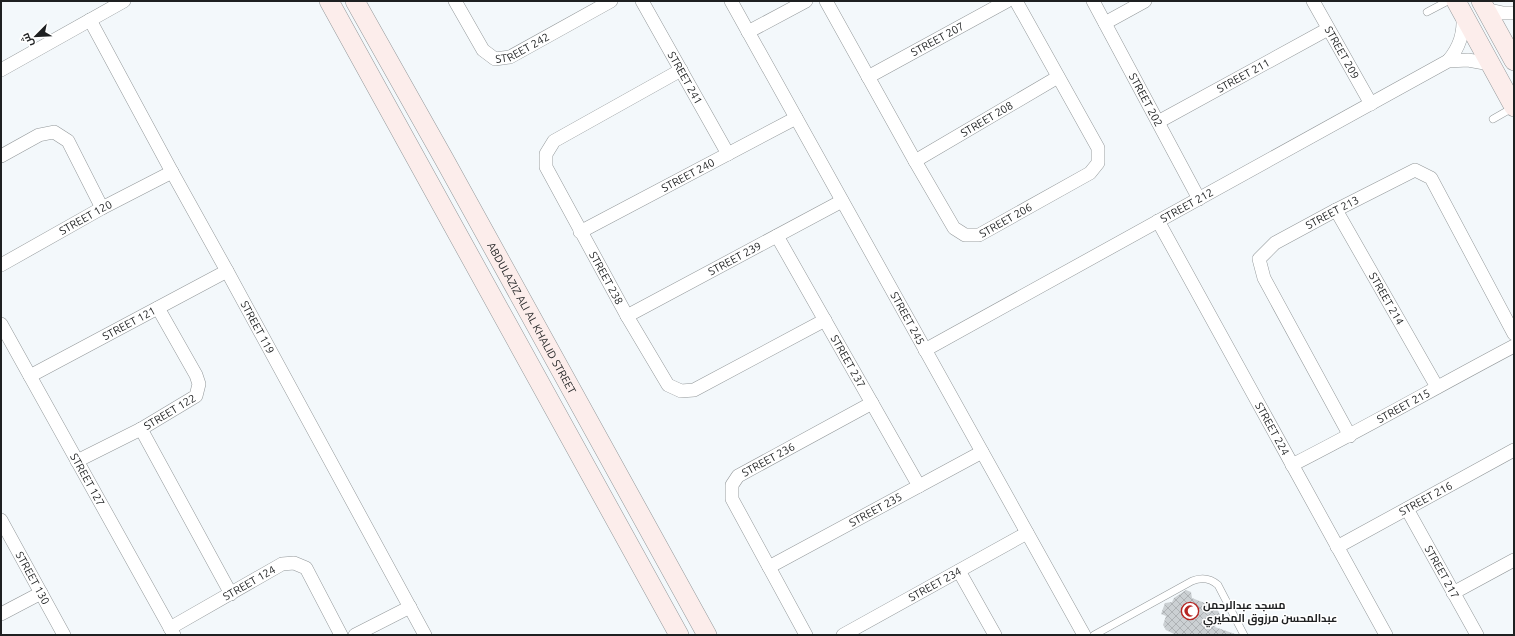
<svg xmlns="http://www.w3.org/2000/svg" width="1515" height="636" font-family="Ubuntu,Cairo,sans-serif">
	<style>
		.building { fill: url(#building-cross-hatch) }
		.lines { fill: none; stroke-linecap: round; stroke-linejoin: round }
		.lane-casing { stroke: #93989a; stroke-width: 8 }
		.street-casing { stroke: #93989a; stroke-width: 14 }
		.secondary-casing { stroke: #93989a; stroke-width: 20 }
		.lane { stroke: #fff; stroke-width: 7 }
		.street { stroke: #fff; stroke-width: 13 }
		.secondary { stroke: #fcedeb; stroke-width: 19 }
		.labels { text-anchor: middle; stroke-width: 3; stroke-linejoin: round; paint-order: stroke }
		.street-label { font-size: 11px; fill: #1e2021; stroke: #fff }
		.poi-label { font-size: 11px; font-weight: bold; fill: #1e2021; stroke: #fff; text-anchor: start }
	</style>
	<defs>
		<pattern id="building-cross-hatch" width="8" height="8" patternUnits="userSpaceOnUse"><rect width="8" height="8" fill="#cbd0d3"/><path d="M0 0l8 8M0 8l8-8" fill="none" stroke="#aeb2b5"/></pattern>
	</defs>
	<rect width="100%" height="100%" fill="#f3f8fb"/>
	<path class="building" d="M1186 590 1191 592 1192 598 1217 608 1220 615 1215 627 1235 634 1234 635H1176L1166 630 1163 625 1166 616 1161 614 1165 603 1172 602 1174 598Z"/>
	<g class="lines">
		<defs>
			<path id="lane" d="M1427 12 1448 1
				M1493 119 1514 107
				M1094 635 1192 581C1202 577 1210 578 1218 585L1244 635"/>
			<g id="street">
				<path id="s1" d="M455 1 483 50 495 59 510 57 611 1"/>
				<path id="s2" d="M642 1 728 154"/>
				<path id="s3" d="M731 1 1084 635"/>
				<path id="s4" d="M826 1 915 161 954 228 965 235H979L1090 173 1098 163V148L1016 1"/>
				<path id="s5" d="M1093 1 1199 199"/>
				<path id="s6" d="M1313 1 1371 104"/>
				<path d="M1485 9 1503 13H1514"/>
				<path id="s7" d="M90 20 172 172 227 271 425 635"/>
				<path d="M1105 23 1145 1"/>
				<path d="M748 32 806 1"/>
				<path d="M1448 61C1460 47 1464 33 1463 15"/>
				<path d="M1 70 124 1"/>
				<path id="s8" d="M681 70 554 141 546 154V167L627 316 668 385 681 391 694 390 825 320"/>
				<path id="s9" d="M868 77 1007 1"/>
				<path id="s10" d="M1158 122 1328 29"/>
				<path d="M1 156 39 135 54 132 68 141 102 208"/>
				<path id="s11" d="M915 161 1058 77"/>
				<path id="s12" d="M1336 210 1437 387"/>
				<path id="s13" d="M1158 221 1386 635"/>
				<path id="s14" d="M580 232 796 118"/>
				<path id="s15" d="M777 236 919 486"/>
				<path id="s16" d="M1 265 102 208 172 172"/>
				<path id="s17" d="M627 316 842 201"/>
				<path id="s18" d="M1 324 174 635"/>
				<path id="s19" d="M925 350 1448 61 1468 60 1490 64"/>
				<path id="s20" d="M30 376 227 271"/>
				<path d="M141 429 231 594"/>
				<path id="s21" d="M1350 436 1264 278 1259 259 1275 243 1336 210 1415 170 1431 178 1514 334"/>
				<path id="s22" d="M77 461 141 429 196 396 199 384 196 375 158 308"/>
				<path id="s23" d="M1292 465C1367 427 1440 385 1514 346"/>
				<path id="s24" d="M1407 509 1477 635"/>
				<path id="s25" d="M1 520 64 635"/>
				<path id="s26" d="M1337 547 1514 450"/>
				<path id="s27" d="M769 567 982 452"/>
				<path d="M959 571 995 635"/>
				<path d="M1453 593 1514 560"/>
				<path d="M1 614 41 593"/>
				<path id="s28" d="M170 628 282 564 294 563 306 568 341 635"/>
				<path d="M355 635 410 607"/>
				<path id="s29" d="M806 635 732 499V485L738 476 872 403"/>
				<path id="s30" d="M843 635 1027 533"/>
			</g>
			<g id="secondary">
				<path d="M329 1 679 635"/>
				<path id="s31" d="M355 1 444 159 707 635"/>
				<path d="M1456 1 1514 107"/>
				<path d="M1481 1 1514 61"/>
			</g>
		</defs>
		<use href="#lane" class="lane-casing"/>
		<use href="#street" class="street-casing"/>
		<use href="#secondary" class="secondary-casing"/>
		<use href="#lane" class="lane"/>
		<use href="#street" class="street"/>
		<use href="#secondary" class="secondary"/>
	</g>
	<defs>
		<symbol id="mosque-ring" viewBox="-11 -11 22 22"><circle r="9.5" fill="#fff" stroke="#b52522" stroke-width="1.5"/><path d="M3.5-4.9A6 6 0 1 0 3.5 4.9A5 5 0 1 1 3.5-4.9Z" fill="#b52522"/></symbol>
	</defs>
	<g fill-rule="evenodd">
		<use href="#mosque-ring" x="1180" y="601" width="20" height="20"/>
	</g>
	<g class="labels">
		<g class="street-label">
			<text dy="4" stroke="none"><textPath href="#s9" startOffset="79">STREET 207</textPath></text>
			<text dy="4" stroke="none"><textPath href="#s1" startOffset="101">STREET 242</textPath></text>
			<text dy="4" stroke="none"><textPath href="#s6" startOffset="59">STREET 209</textPath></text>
			<text dy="4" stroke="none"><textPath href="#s10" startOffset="97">STREET 211</textPath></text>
			<text dy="4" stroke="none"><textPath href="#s2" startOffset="88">STREET 241</textPath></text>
			<text dy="4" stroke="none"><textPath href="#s5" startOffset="112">STREET 202</textPath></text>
			<text dy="4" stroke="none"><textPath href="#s11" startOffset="83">STREET 208</textPath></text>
			<text dy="4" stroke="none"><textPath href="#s14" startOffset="122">STREET 240</textPath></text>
			<text dy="4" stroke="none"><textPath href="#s19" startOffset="299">STREET 212</textPath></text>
			<text dy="4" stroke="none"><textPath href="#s21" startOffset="287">STREET 213</textPath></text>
			<text dy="4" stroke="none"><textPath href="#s16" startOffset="97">STREET 120</textPath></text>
			<text dy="4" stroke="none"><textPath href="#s4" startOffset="318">STREET 206</textPath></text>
			<text dy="4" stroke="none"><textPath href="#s17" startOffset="122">STREET 239</textPath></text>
			<text dy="4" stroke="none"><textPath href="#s8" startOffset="300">STREET 238</textPath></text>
			<text dy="4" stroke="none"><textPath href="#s12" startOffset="102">STREET 214</textPath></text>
			<text dy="4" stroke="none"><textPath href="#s31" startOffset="363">ABDULAZIZ ALI AL KHALID STREET</textPath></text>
			<text dy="4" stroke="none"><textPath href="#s3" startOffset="363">STREET 245</textPath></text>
			<text dy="4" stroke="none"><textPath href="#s20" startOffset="112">STREET 121</textPath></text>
			<text dy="4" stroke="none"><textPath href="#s7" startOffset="350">STREET 119</textPath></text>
			<text dy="4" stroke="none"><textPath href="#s15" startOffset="144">STREET 237</textPath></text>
			<text dy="4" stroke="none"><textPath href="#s23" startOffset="126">STREET 215</textPath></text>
			<text dy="4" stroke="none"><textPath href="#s22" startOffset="105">STREET 122</textPath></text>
			<text dy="4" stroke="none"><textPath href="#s13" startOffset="237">STREET 224</textPath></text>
			<text dy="4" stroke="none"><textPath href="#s29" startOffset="214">STREET 236</textPath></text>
			<text dy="4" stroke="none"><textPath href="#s18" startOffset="178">STREET 127</textPath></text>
			<text dy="4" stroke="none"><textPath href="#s26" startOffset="101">STREET 216</textPath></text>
			<text dy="4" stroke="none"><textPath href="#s27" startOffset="121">STREET 235</textPath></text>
			<text dy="4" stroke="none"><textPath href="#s24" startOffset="72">STREET 217</textPath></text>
			<text dy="4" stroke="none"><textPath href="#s25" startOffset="66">STREET 130</textPath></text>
			<text dy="4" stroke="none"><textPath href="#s28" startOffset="91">STREET 124</textPath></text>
			<text dy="4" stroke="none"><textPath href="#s30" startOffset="105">STREET 234</textPath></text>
		</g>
		<g class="poi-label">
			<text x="1203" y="609">مسجد عبدالرحمن<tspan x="1203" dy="13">عبدالمحسن مرزوق المطيري</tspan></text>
		</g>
	</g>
	<rect width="1515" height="636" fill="none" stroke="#1e2021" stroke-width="4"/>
	<g transform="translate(36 36) rotate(246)" stroke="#ffffff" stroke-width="3" paint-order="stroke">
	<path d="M0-3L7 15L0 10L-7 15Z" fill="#1e2021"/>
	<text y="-6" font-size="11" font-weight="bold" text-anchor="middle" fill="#1e2021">ش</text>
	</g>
</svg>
